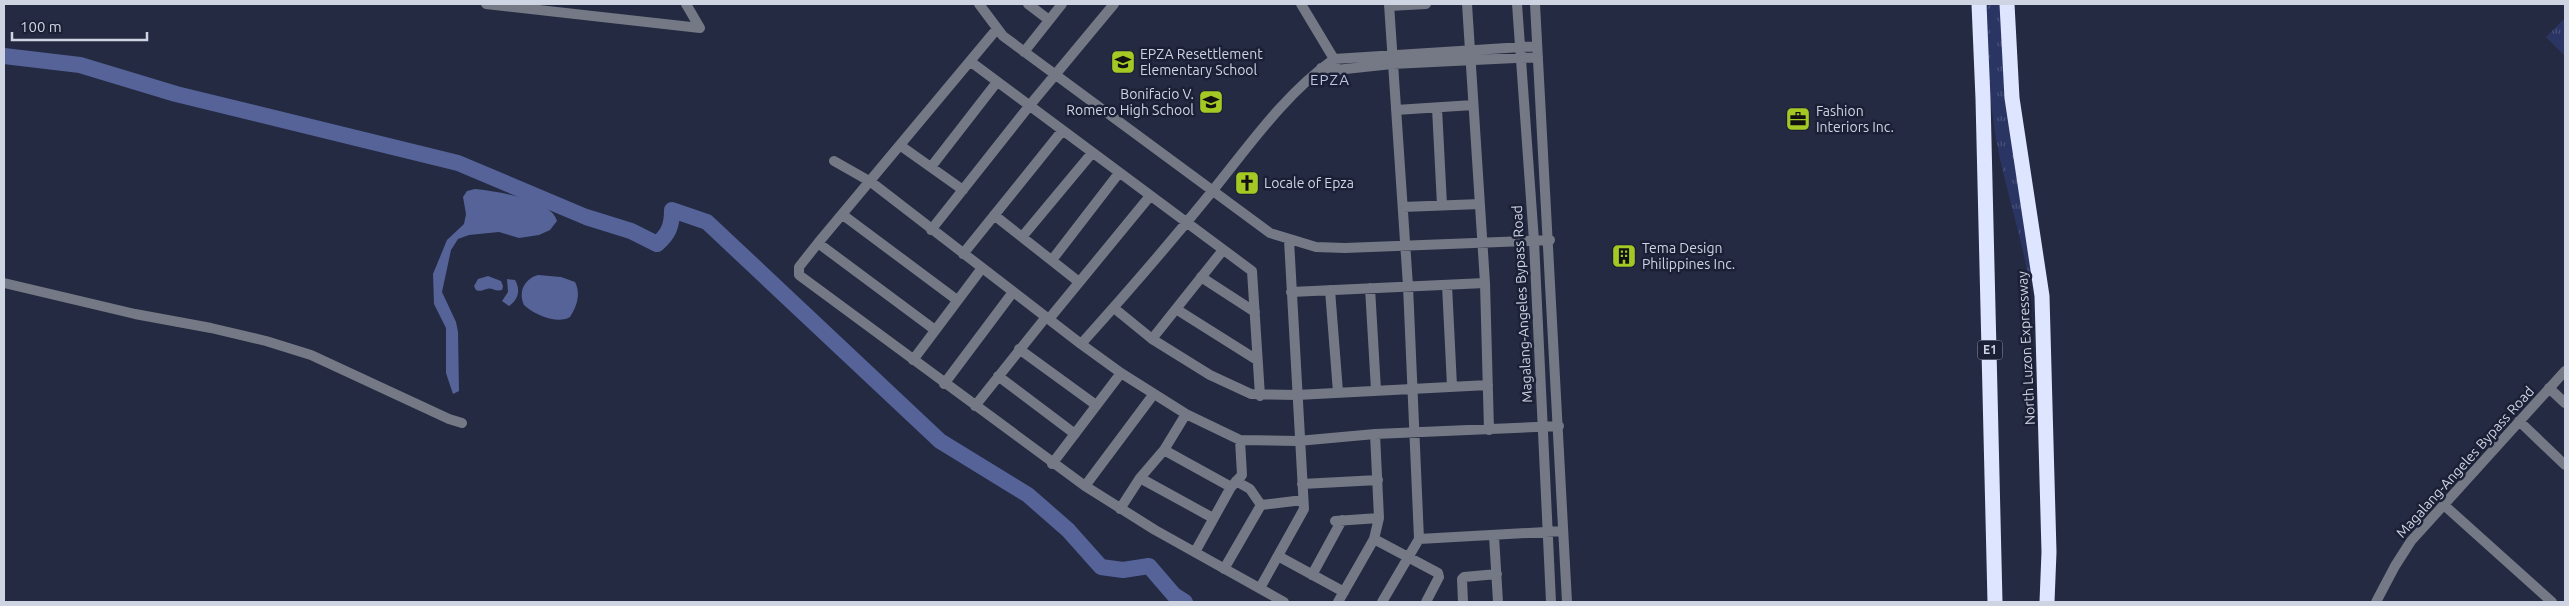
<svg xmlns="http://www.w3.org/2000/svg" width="2569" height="606" font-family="Ubuntu,sans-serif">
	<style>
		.grass { fill: url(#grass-tufts) }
		.water { fill: #556399 }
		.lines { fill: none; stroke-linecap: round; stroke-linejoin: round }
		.river { stroke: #556399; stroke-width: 16 }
		.minor { stroke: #757985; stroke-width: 10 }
		.highway { stroke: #dee5fe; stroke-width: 15 }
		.labels { text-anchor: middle; stroke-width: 5; stroke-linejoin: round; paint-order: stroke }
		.shield { fill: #1b2037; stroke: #999eaf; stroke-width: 1 }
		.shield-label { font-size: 12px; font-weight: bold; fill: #cfd4e3 }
		.poi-label { font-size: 14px; fill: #cfd4e3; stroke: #1b2037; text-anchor: start }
		.street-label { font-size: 14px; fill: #cfd4e3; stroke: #1b2037 }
		.neighbourhood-label { font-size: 15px; letter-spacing: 1px; fill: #bdc6e4; stroke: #1b2037 }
	</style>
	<defs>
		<pattern id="grass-tufts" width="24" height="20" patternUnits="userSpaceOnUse" patternTransform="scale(1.25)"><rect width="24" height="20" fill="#2b3564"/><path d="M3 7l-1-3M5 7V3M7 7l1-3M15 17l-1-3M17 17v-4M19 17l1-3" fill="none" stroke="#49517a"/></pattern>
	</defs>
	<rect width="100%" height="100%" fill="#242a41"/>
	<path class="grass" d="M1984 4H2001L2036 280 2029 281C2022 239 2009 200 2000 159 1989 108 1987 56 1984 4Z
		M2565 18V56L2546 37Z"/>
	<path class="water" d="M475 189C494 191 552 199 557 221L550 230 539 235 519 238 499 232 469 235 458 239 451 250 442 292 456 322 458 332 459 391 453 394 446 373V328L434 304 433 274 447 240 464 224 466 214 463 197 467 191Z
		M538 275 561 277 575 282C581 294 577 306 570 317 558 325 533 314 524 305 518 292 524 279 538 275Z
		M488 276 501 281 503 286 502 290C495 292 492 287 487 289 482 290 481 292 476 290L474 286 478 279Z
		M507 279 515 280C521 290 518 300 509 306L502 301 508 292Z"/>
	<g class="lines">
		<path class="river" d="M4 56 80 65 176 94 458 163 586 217 631 231 657 244C669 234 672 225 672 210L707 222 940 441 1028 495 1068 530 1101 567 1123 570 1149 566 1174 595 1185 602"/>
		<path class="minor" d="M486 4 700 28
			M686 4 700 28
			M979 4 1003 36 1270 233 1316 247 1345 248 1550 240
			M1028 4 1049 20
			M1301 4 1334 59 1335 64
			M1467 4 1485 283 1489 430
			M1517 4 1534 241 1551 602
			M1535 4 1567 602
			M1389 6 1426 4
			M996 30 818 243 799 267V275L1085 486 1155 530 1284 602
			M1024 52 1062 4
			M971 62 1252 271 1260 396
			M1321 68 1336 70 1392 64 1538 57
			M1437 108 1442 205
			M1396 110 1473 105
			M901 146 963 190
			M834 161 871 182 1081 344 1121 373 1186 414 1240 440 1298 441 1375 434 1559 426
			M931 167 997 82
			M1403 207 1480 204
			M843 215 957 300
			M994 215 1079 282
			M931 230 1030 105 1114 4
			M1022 237 1092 153
			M818 243 935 330
			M963 254 1062 131
			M1052 260 1119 173
			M1201 277 1255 312
			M4 283 135 314 211 328 266 341 311 355 449 419 462 423
			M1447 285 1452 386
			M1370 288 1376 390
			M1330 290 1338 392
			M1291 292 1485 283
			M1114 308 1152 339 1210 375 1251 394 1297 395 1488 385
			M1176 309 1257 360
			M1049 319 1150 196
			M1152 339 1223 250
			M1081 344C1126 294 1171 242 1214 189 1251 143 1286 93 1334 59L1537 46
			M1019 349 1096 405
			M913 360 982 268
			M998 376 1075 434
			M944 384 1013 292
			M2549 388 2565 403
			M975 406 1046 317
			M1186 414 1164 450 1231 487
			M2519 421 2565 465
			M1052 464 1121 373
			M1140 478 1164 450
			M1236 481 1250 489 1261 505
			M1302 484 1378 480
			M1085 486 1153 395
			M2444 505 2552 602
			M1120 509 1140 478 1213 518
			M1335 521 1379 518
			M1494 536 1498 602
			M1374 539 1438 573 1439 577 1426 602
			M1419 539 1563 531
			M1195 552 1231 487 1242 475 1240 440
			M1278 556 1344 592
			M1224 569 1261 505 1303 500
			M1312 575 1342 520
			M1260 588 1304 509 1289 240
			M1338 602 1374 539 1379 518 1375 434
			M1382 602 1419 539 1408 286 1389 4
			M1463 602 1462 579 1464 577 1497 574
			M2376 602 2395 566 2411 541 2565 371"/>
		<path class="highway" d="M1979 4 1983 99 1995 602
			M2007 4 2012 98 2042 296 2049 552 2047 602"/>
	</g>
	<defs>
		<symbol id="school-square" viewBox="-11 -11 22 22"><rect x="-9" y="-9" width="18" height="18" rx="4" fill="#a4c824" stroke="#1b2037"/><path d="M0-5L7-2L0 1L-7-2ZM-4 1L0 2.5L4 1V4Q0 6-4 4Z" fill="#111"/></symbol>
		<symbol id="office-square" viewBox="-11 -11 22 22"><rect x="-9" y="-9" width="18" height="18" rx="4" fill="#a4c824" stroke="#1b2037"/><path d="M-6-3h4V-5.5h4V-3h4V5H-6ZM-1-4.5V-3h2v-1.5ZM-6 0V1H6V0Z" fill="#111"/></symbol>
		<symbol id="church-square" viewBox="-11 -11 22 22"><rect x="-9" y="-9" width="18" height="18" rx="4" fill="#a4c824" stroke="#1b2037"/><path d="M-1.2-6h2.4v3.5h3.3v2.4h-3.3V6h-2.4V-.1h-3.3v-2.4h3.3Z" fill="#111"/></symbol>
		<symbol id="building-square" viewBox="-11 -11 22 22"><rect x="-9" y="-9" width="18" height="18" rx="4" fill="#a4c824" stroke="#1b2037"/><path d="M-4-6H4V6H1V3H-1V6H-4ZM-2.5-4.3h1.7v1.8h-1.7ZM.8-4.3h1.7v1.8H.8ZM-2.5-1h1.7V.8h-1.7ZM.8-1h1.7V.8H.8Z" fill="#111"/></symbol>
	</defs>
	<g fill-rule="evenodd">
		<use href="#school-square" x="1109" y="48" width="28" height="28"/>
		<use href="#school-square" x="1197" y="88" width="28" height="28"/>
		<use href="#office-square" x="1784" y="105" width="28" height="28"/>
		<use href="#church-square" x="1233" y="169" width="28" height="28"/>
		<use href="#building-square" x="1610" y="242" width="28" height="28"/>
	</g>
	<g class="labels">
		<rect class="shield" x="1977.5" y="340.5" width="25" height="19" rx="4"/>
		<g class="shield-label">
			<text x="1990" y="354">E1</text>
		</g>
		<g class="poi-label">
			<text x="1140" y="59">EPZA Resettlement<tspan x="1140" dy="16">Elementary School</tspan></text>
			<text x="1194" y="99" text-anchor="end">Bonifacio V.<tspan x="1194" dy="16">Romero High School</tspan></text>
			<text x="1816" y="116">Fashion<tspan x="1816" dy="16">Interiors Inc.</tspan></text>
			<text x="1264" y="188">Locale of Epza</text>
			<text x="1642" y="253">Tema Design<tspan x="1642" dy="16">Philippines Inc.</tspan></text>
		</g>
		<g class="street-label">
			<text transform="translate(1522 304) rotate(-93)" y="5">Magalang-Angeles Bypass Road</text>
			<text transform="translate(2026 348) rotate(-93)" y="5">North Luzon Expressway</text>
			<text transform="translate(2465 462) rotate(-48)" y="5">Magalang-Angeles Bypass Road</text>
		</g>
		<g class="neighbourhood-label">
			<text x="1330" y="85">EPZA</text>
		</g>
	</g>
	<rect width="2569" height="606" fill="none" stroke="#cfd4e3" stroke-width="10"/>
	<path d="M12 32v8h135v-8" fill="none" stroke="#cfd4e3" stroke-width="2.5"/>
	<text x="20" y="32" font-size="15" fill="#cfd4e3" stroke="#1b2037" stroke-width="4" paint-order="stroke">100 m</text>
</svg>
